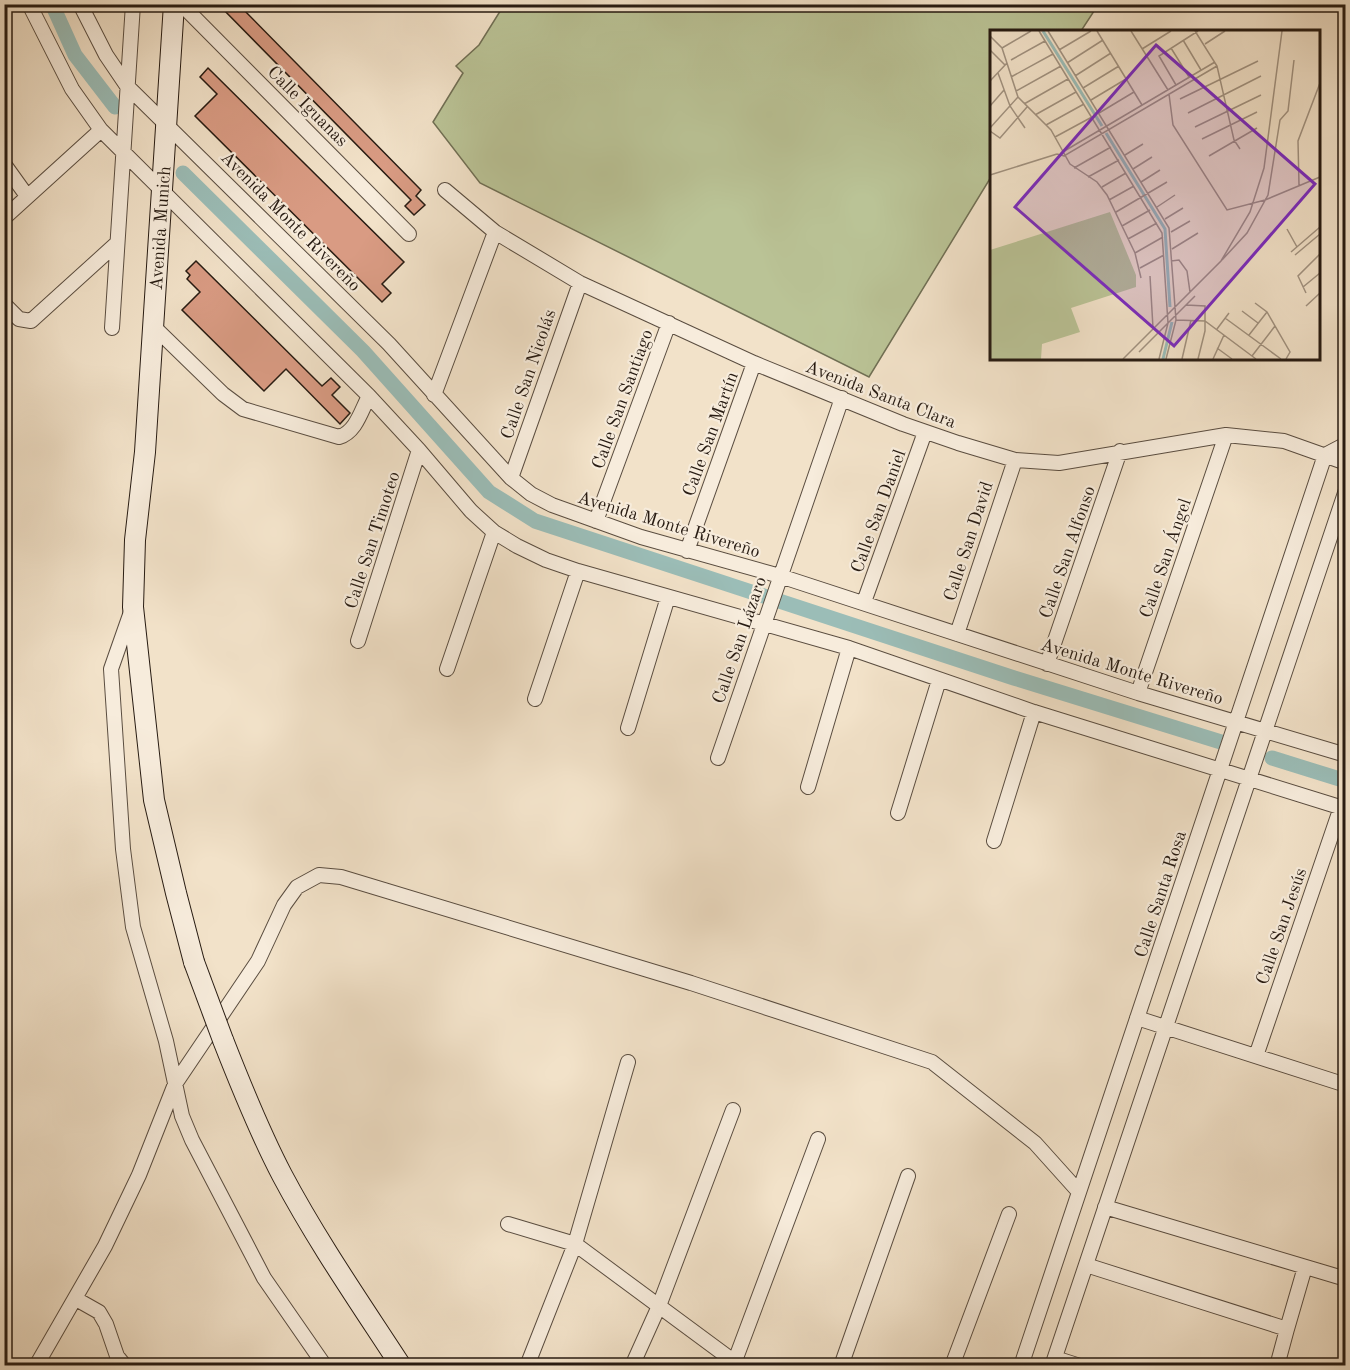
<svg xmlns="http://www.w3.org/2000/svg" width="1350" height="1370" font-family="'Old Standard TT',serif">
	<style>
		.green { fill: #bac396; stroke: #706f54; stroke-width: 1.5 }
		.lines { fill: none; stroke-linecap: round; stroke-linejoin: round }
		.canal { stroke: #9bbdb7; stroke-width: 15 }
		.building { fill: #d99b83; stroke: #271b12; stroke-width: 1.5 }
		.minor-casing { stroke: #5a4d40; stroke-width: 16 }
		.secondary-casing { stroke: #271b12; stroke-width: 22 }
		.minor { stroke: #f7ecdc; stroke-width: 14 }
		.secondary { stroke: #f7ecdc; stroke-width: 20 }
		.secondary-bridge-casing { stroke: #271b12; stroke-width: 22; stroke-linecap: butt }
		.secondary-bridge { stroke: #f7ecdc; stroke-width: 20 }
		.labels { text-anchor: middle; stroke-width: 4.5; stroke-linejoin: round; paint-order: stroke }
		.street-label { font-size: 18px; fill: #271b12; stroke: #f7ecdc }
		.inset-river { fill: none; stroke: #9bbdb7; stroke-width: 3 }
		.inset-road { fill: none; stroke: #a19280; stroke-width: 1.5 }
		.view { fill: #7b2cbf; fill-opacity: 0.15; stroke: #7b2cbf; stroke-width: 3 }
		.inset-edge { fill: none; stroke: #271b12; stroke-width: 3 }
	</style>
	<rect width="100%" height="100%" fill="#f2e2c9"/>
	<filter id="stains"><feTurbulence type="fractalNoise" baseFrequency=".00333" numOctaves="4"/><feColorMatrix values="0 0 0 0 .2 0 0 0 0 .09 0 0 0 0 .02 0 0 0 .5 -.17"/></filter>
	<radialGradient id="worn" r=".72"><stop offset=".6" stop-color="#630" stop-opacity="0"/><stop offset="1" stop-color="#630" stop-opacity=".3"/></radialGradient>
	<path class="green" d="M504 5V4L1098 5 1081 31 992 32 991 177 869 377 480 183 433 122 463 73 456 66 479 45Z"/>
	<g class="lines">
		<path class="canal" d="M52 4 75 55 115 107
			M183 173 363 351 489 492 535 521 1014 678 1221 742
			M1272 758 1346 781"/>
	</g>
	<path class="building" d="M218 4H238L421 190 416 196 425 205 414 215 405 206 411 200Z
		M208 68 404 262 382 284 391 293 382 302 195 116 217 94 200 77Z
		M196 261 322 386 331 378 340 387 332 395 350 413 340 424 286 369 264 391 182 310 200 292 187 279 190 275 186 271Z"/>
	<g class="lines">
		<defs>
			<path id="minor" d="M29 4 72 89 101 130 369 396 419 450 471 511 494 532 517 546 546 560 578 571 849 648 1034 712 1346 809
				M80 4 106 55 127 86 389 344 511 478 531 494 552 505 641 537 780 576 1138 693 1346 755
				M181 4 409 234
				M4 164 27 196
				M445 190 495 232 580 283 754 363 903 424 958 443 1015 460 1059 463 1226 435 1284 441 1346 463
				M4 218 101 130
				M4 304 19 319 31 321 116 244
				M153 326 223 394 243 409 339 437C356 432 361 411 369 396
				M112 328 133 4
				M434 395 495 232
				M511 478 580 283
				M596 521 669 323
				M687 551 754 363
				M864 602 925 432
				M131 612 111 669 123 849 133 927 166 1041 182 1116 192 1140 264 1278 325 1366
				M957 634 1015 460
				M358 641 419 450
				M1047 664 1120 451
				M447 669 494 532
				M1138 693 1226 435
				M535 699 578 571
				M628 728 668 597
				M718 758 842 398
				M808 787 849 648
				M898 813 939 680
				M994 841 1034 712
				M1137 1018 1346 1085
				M1256 1056 1341 807
				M1105 1207 1346 1279
				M508 1224 575 1244 740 1366
				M1086 1265 1287 1329 1277 1366
				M76 1299 99 1312 106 1324 117 1356 125 1366
				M1287 1329 1305 1267
				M1055 1358 1080 1366
				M36 1366 105 1246 139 1175 175 1084 258 961 284 905 297 887 319 875 341 877 691 983 932 1062 1035 1143 1079 1192
				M527 1366 575 1244 628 1062
				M632 1366 659 1306 733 1110
				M733 1366 818 1139
				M841 1366 908 1176
				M952 1366 1009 1214
				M1021 1366 1325 455 1346 444
				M1052 1366 1346 490"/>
			<path id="secondary" d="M174 4 145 452 135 540 133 607 154 800 176 893 194 962
				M223 1040C241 1086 259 1131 282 1175 317 1241 360 1303 401 1366"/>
		</defs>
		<use href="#minor" class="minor-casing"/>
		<use href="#secondary" class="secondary-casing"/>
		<use href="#minor" class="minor"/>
		<use href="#secondary" class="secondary"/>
		<defs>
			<path id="secondary-bridge" d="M194 962 223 1040"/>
		</defs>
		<use href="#secondary-bridge" class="secondary-bridge-casing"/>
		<use href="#secondary-bridge" class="secondary-bridge"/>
	</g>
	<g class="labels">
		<g class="street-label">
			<text transform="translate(308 106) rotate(45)" y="6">Calle Iguanas</text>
			<text transform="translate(291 221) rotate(45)" y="6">Avenida Monte Rivereño</text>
			<text transform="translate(160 228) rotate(-86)" y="6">Avenida Munich</text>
			<text transform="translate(528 374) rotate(-71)" y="6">Calle San Nicolás</text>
			<text transform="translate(881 394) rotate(21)" y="6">Avenida Santa Clara</text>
			<text transform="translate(622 399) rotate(-70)" y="6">Calle San Santiago</text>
			<text transform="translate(710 434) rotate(-70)" y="6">Calle San Martín</text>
			<text transform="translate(878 511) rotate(-70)" y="6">Calle San Daniel</text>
			<text transform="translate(669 524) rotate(17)" y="6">Avenida Monte Rivereño</text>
			<text transform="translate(372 540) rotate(-72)" y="6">Calle San Timoteo</text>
			<text transform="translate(968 541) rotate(-72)" y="6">Calle San David</text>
			<text transform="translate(1067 552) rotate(-71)" y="6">Calle San Alfonso</text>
			<text transform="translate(1165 558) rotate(-71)" y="6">Calle San Ángel</text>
			<text transform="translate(739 640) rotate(-71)" y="6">Calle San Lázaro</text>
			<text transform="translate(1132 671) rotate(17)" y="6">Avenida Monte Rivereño</text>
			<text transform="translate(1160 894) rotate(-72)" y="6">Calle Santa Rosa</text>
			<text transform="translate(1281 926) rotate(-71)" y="6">Calle San Jesús</text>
		</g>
	</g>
	<g transform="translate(990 30)">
		<rect width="330" height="330" fill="#f2e2c9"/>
		<path d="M120 182 146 245V257L81 278 90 302 52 314 51 329H1L0 220Z" fill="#bac396"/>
		<path class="inset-river" d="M53 1 112 96M116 103 175 199 180 277M173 329 182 292"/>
		<path class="inset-road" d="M49 1 172 203 178 293 169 329M58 1 179 198 186 290 176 329M107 1 152 75M141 1 178 60M205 1 227 36 244 110 250 119M0 6 12 18 28 67 61 100 80 134 107 152 117 165 145 223 151 248M193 10 211 40M215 14 235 1M12 18 41 1M181 18 199 47M152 19 181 1M0 20 15 35M69 20 101 1M21 30 55 11M77 33 113 10M8 43 20 76 35 98M85 46 121 23M21 47 63 24M0 51 17 33M186 55 169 26 208 1M93 58 129 36M26 61 71 36M179 64 183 95 237 180 275 170 330 147M190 69 268 31M101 70 136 49M34 74 78 49M0 76 14 60M109 83 144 62M198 83 271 46M45 85 86 62M56 95 94 74M205 97 271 65M0 98 28 67M0 101 10 108 37 77M65 107 102 87M212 109 267 82M71 123 225 32M67 124 74 126 227 36M135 125 153 114M219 126 267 98M84 138 121 117M143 139 162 127M0 145 67 124M98 147 129 130M151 152 170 140M309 155 308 111 330 53M112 157 136 143M119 170 144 156M167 177 185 165M126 182 177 152M175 189 193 178M132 196 160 180M297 199 307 217M181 202 200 191M138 209 167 193M182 219 208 203M301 222 330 197M145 223 173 207M305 225 330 204M232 230 257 203 278 165 290 90 298 81 304 30M181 231 189 230 197 241 200 262M150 238 174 225M160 246 163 298M313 257 330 243M316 263 308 246 330 224M265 273 277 282 300 322 296 329M196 275 215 276V301L208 329M316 276 330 263M252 281 268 293M235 288 291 329M186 290 215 291 266 329M227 299 239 283M259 305 277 282M227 318 242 329M149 322 205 266M262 326 285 296M133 329 231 231 260 182 274 138 292 1M192 329 201 290M223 329 234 305"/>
		<path class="view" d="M166 15 325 154 184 316 25 177Z"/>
		<rect width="330" height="330" class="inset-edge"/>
	</g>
	<rect width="1350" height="1370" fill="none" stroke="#f2e2c9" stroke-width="24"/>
	<rect x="6" y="6" width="1338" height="1358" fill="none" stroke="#271b12" stroke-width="3"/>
	<rect x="12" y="12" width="1326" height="1346" fill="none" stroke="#271b12" stroke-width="1.5"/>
	<rect width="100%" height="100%" filter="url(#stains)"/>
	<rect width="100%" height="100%" fill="url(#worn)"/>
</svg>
